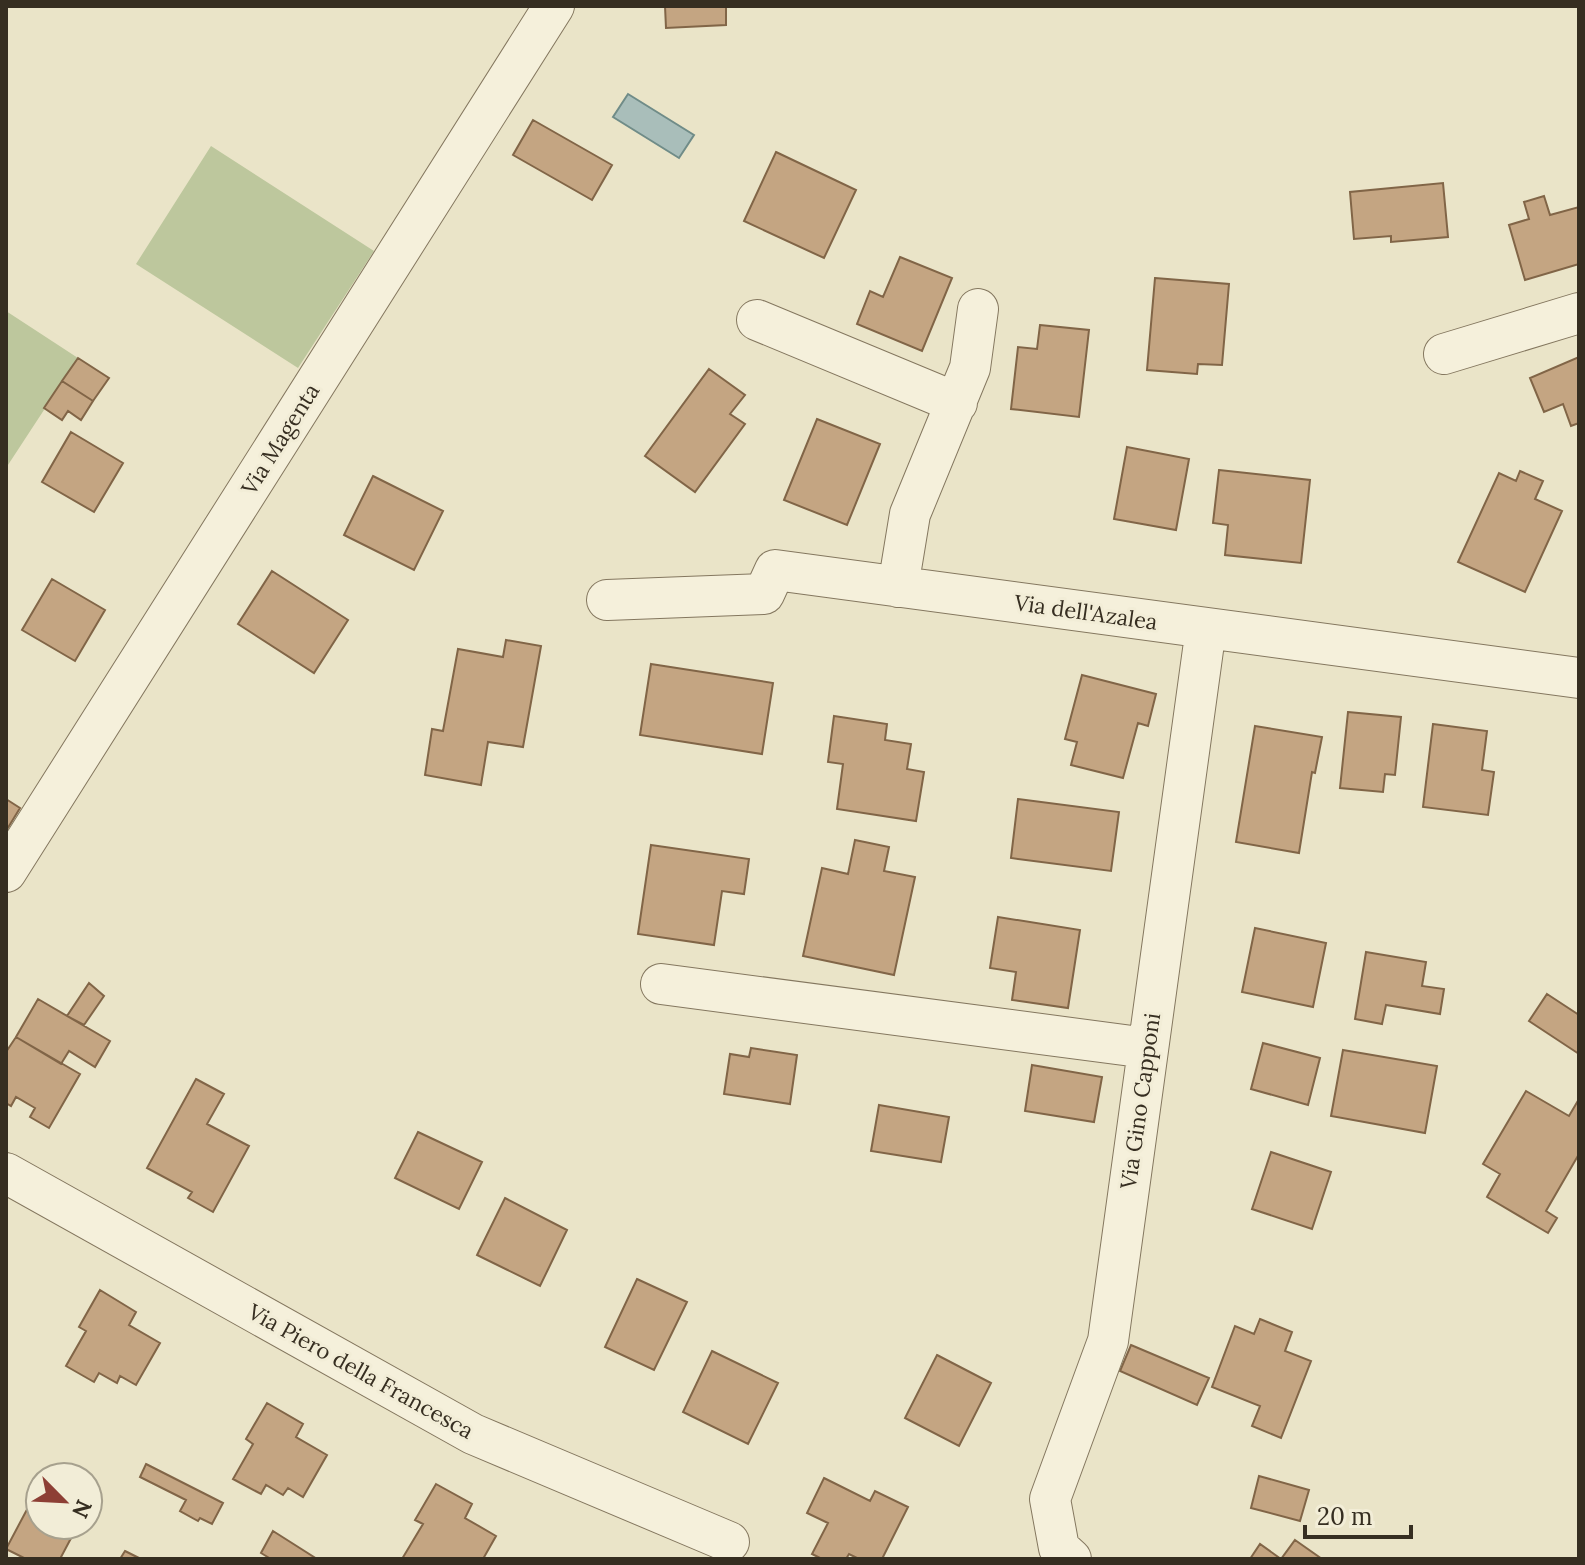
<svg xmlns="http://www.w3.org/2000/svg" width="1585" height="1565" font-family="Lora,serif">
	<style>
		.green { fill: #bdc79d }
		.water { fill: #a9beba; stroke: #708c88; stroke-width: 2 }
		.building { fill: #c4a582; stroke: #816547; stroke-width: 2 }
		.lines { fill: none; stroke-linecap: round; stroke-linejoin: round }
		.minor-casing { stroke: #84775f; stroke-width: 42 }
		.minor { stroke: #f5f0db; stroke-width: 40 }
		.labels { text-anchor: middle; stroke-width: 6; stroke-linejoin: round; paint-order: stroke }
		.street-label { font-size: 22px; fill: #362e21; stroke: #f2edd7 }
	</style>
	<rect width="100%" height="100%" fill="#eae4c8"/>
	<path class="green" d="M211 146 374 251 298 368 136 264Z
		M6 311 78 358 6 468Z"/>
	<path class="water" d="M628 94 694 135 679 158 613 117Z"/>
	<path class="building" d="M665 6H726V25L666 28Z
		M533 120 612 165 592 200 513 155Z
		M776 152 856 190 824 258 744 221Z
		M1443 183 1448 237 1391 242V236L1354 239 1350 192Z
		M1544 196 1550 215 1579 207V264L1525 280 1509 225 1529 219 1524 202Z
		M900 257 952 278 922 351 857 324 870 291 883 297Z
		M1155 278 1229 284 1222 365 1198 364 1197 374 1147 370Z
		M1040 325 1089 330 1079 417 1011 409 1018 347 1037 349Z
		M1579 357V423L1571 426 1563 404 1544 412 1530 378Z
		M78 358 109 378 93 401 62 381Z
		M709 369 745 395 730 414 745 424 695 492 645 456Z
		M62 381 93 401 81 420 68 411 62 420 44 408Z
		M817 419 880 444 847 525 784 500Z
		M71 432 123 463 94 512 42 482Z
		M1127 447 1189 459 1176 530 1114 519Z
		M1219 470 1310 480 1301 563 1225 555 1228 525 1213 523Z
		M1520 471 1543 481 1535 499 1562 511 1525 592 1458 562 1499 473 1516 481Z
		M373 476 443 511 414 570 344 535Z
		M272 571 348 620 314 673 238 624Z
		M52 579 105 610 75 661 22 630Z
		M506 640 541 646 523 747 488 742 481 785 425 775 432 729 443 731 458 649 503 657Z
		M651 664 773 683 762 754 640 735Z
		M1082 675 1156 694 1148 726 1138 723 1123 778 1071 765 1077 742 1065 739Z
		M1348 712 1401 717 1395 775 1385 774 1383 792 1340 788Z
		M834 716 887 724 885 740 911 744 907 769 924 772 916 821 837 809 843 764 828 762Z
		M1433 724 1487 731 1482 770 1494 772 1488 815 1423 807Z
		M1255 726 1322 737 1315 773 1312 772 1299 853 1236 842Z
		M6 799 20 808 6 831Z
		M1018 799 1119 812 1111 871 1011 858Z
		M855 840 889 847 884 871 915 877 894 975 803 956 822 868 848 874Z
		M651 845 749 859 744 894 722 891 714 945 638 934Z
		M998 917 1080 930 1068 1008 1012 1000 1016 972 990 968Z
		M1255 928 1326 943 1313 1007 1242 992Z
		M1366 952 1426 962 1422 986 1444 989 1440 1014 1386 1005 1382 1024 1355 1019Z
		M89 983 104 996 84 1025 67 1016Z
		M1547 994 1579 1015V1054L1529 1021Z
		M38 999 110 1041 95 1067 69 1051 61 1064 16 1037Z
		M16 1037 80 1074 49 1128 30 1117 35 1108 16 1097 11 1106 6 1103V1052Z
		M1263 1043 1320 1058 1308 1105 1251 1089Z
		M751 1048 797 1055 790 1104 724 1094 730 1054 749 1057Z
		M1343 1050 1437 1066 1425 1133 1331 1116Z
		M1032 1065 1102 1077 1094 1122 1025 1111Z
		M196 1079 224 1094 207 1124 249 1146 213 1212 188 1198 192 1192 147 1168Z
		M1526 1091 1569 1116 1579 1099V1154L1546 1211 1557 1218 1548 1233 1487 1197 1500 1174 1483 1164Z
		M879 1105 949 1117 941 1162 871 1151Z
		M418 1132 482 1162 459 1209 395 1178Z
		M1271 1152 1331 1172 1312 1229 1252 1209Z
		M505 1198 567 1230 540 1286 477 1255Z
		M637 1279 687 1302 654 1370 605 1347Z
		M100 1290 136 1312 129 1325 160 1343 136 1385 120 1376 117 1383 99 1373 94 1382 66 1366 86 1331 79 1327Z
		M1260 1319 1292 1332 1285 1351 1311 1361 1281 1438 1252 1426 1260 1406 1212 1387 1235 1326 1254 1334Z
		M1131 1345 1209 1378 1197 1405 1120 1371Z
		M712 1351 778 1383 748 1444 683 1412Z
		M937 1355 991 1383 959 1446 905 1418Z
		M267 1403 303 1424 296 1437 327 1455 303 1497 288 1488 283 1495 266 1485 261 1494 233 1479 253 1444 246 1439Z
		M146 1464 223 1503 212 1524 200 1518 198 1521 180 1511 186 1500 140 1477Z
		M48 1470 62 1477H44Z
		M1259 1476 1309 1490 1300 1521 1251 1508Z
		M824 1478 870 1501 875 1491 908 1507 882 1559H859L849 1554 846 1559H822L812 1554 828 1523 807 1513Z
		M436 1484 472 1504 465 1518 496 1536 483 1559H402L423 1524 415 1520Z
		M40 1485V1525H78L60 1559H26L6 1549Z
		M273 1531 317 1559H271L261 1553Z
		M1295 1540 1322 1559H1250L1260 1544 1281 1559Z
		M125 1551 141 1559H120Z"/>
	<g class="lines">
		<defs>
			<path id="minor" d="M757 320 957 403
				M1444 354 1579 313
				M898 587 910 514 970 368 978 309
				M607 600 764 594 775 570 1579 678
				M6 872 554 6
				M661 984 1147 1048
				M6 1173 473 1434 729 1542
				M1071 1559 1059 1548 1050 1499 1108 1341 1206 628"/>
		</defs>
		<use href="#minor" class="minor-casing"/>
		<use href="#minor" class="minor"/>
	</g>
	<g class="labels">
		<g class="street-label">
			<text transform="translate(280 439) rotate(-58)" y="8">Via Magenta</text>
			<text transform="translate(1086 612) rotate(8)" y="8">Via dell'Azalea</text>
			<text transform="translate(1140 1101) rotate(-82)" y="8">Via Gino Capponi</text>
			<text transform="translate(361 1371) rotate(29)" y="8">Via Piero della Francesca</text>
		</g>
	</g>
	<rect width="1585" height="1565" fill="none" stroke="#362e21" stroke-width="16"/>
	<g transform="translate(64 1501) rotate(114)"><circle r="38" fill="#f2edd7" stroke="#a7a18e" stroke-width="2"/>
	<path d="M0-6L14 30L0 20L-14 30Z" fill="#8d3f35"/>
	<text y="-12" font-size="22" font-weight="bold" text-anchor="middle" fill="#362e21">N</text>
	</g>
	<path d="M1305 1525v12h106v-12" fill="none" stroke="#362e21" stroke-width="4"/>
	<text x="1317" y="1525" font-size="24" fill="#362e21" stroke="#f2edd7" stroke-width="6" paint-order="stroke">20 m</text>
</svg>
